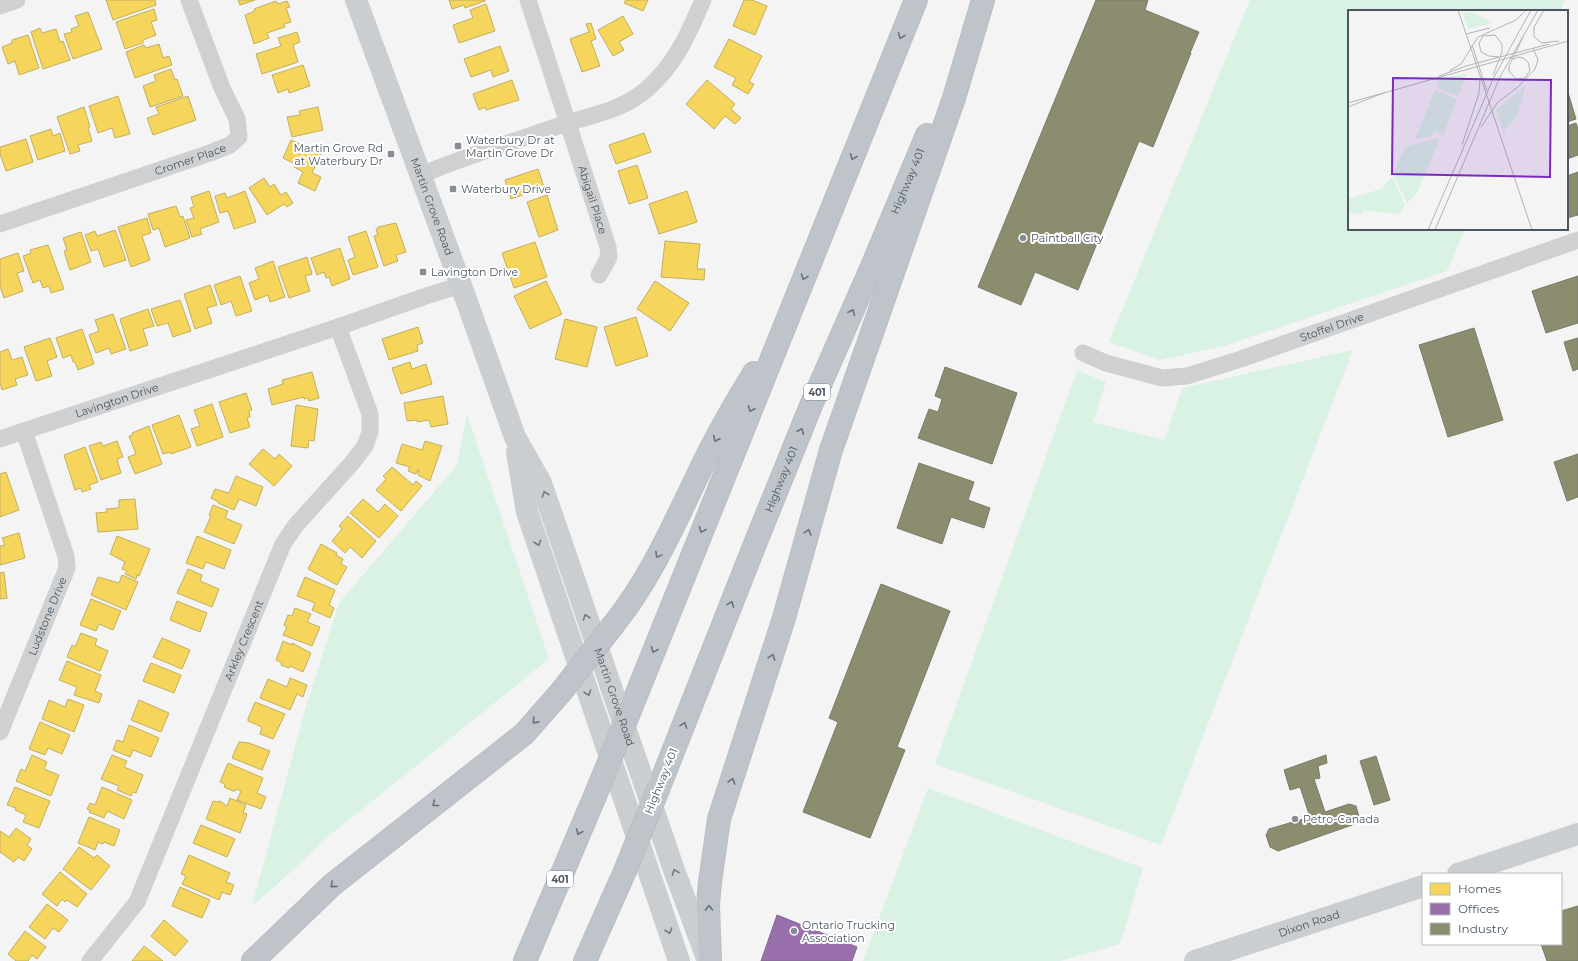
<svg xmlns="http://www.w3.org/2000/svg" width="1578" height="961" font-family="Montserrat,sans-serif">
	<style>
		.green { fill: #d9f2e3 }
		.homes { fill: #f6d55c; stroke: #c2af5e }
		.offices { fill: #9970ab; stroke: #816895 }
		.industry { fill: #8c8c6e; stroke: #787c6a }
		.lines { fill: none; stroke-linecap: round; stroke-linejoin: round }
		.highway-casing { stroke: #b9bec3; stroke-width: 24 }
		.minor { stroke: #ced0d2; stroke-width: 17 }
		.major { stroke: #caced1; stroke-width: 22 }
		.highway { stroke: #bec4c9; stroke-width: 22 }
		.highway-bridge-casing { stroke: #b9bec3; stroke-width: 24; stroke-linecap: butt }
		.highway-bridge { stroke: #bec4c9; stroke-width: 22 }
		.oneway { stroke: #67727b }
		.oneway2 { stroke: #707a83 }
		.poi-dot { fill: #868d94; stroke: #fff; stroke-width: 1.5 }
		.labels { text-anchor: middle; stroke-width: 4; stroke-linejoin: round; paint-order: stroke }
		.shield { fill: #fff; stroke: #808990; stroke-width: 1 }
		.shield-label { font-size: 10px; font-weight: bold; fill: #4a5661 }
		.poi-label { font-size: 11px; fill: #4a5661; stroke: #fff; text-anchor: start }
		.street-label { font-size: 11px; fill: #4a5661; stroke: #fff }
		.inset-road { fill: none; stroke: #b0b5b9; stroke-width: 1 }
		.view { fill: #7b2cbf; fill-opacity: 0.15; stroke: #7b2cbf; stroke-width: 2 }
		.inset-edge { fill: none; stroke: #4a5661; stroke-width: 2 }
	</style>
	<rect width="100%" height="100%" fill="#f4f4f4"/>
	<path class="green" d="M1250 0H1565L1560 11H1349V229H1465L1447 271 1224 346 1160 360 1109 342Z
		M1353 350 1161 845 935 764 1077 370 1106 382 1093 422 1164 440 1182 388Z
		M467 414 549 659 329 836 281 881 252 906 306 706 339 603 457 465Z
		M928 788 1143 868 1120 944 1060 961H863Z"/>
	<path class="homes" d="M106 0H155L156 5 113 20Z
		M238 0H255L240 5Z
		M449 0H485V1L465 8 464 5 452 9Z
		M626 0H648L643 11 624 3Z
		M744 0H752L767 6 755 35 733 26Z
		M276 1 278 4 287 1 290 7 286 8 291 22 284 24 285 27 267 33 269 38 254 44 245 15 255 11 254 9Z
		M486 4 495 31 459 43 453 25 473 18 470 10Z
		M154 9 157 20 151 22 156 35 143 40V43L125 49 116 22Z
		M88 12 102 49 73 59 64 34 72 32 71 29 79 26 75 16Z
		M623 16 633 34 619 42 624 50 613 56 598 30Z
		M591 23 596 39 591 41 600 66 582 72 570 39 589 32 586 24Z
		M40 28 42 33 56 29 60 42 63 41 70 60 43 69 31 32Z
		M297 32 300 42 293 45 298 62 262 74 256 54 281 46 278 38Z
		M28 35 39 68 19 75 15 61 8 64 2 47 12 43V40Z
		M729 39 762 56 749 82 754 84 748 94 732 85 736 78 714 67Z
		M159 44 163 58 169 56 172 65 135 78 126 52 144 45 146 48Z
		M500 46 509 71 493 77 491 70 471 77 464 59Z
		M303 65 310 86 289 93 288 89 278 93 272 75Z
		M171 69 175 80 177 79 183 96 150 107 143 86 156 81 154 75Z
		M512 80 519 100 486 110 485 107 479 110 473 94Z
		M707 80 735 104 731 109 741 118 735 124 725 116 714 129 686 104Z
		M118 96 130 134 115 138 112 128 98 133 89 106Z
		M188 96 196 120 153 135 147 118 159 114 156 107Z
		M84 107 90 127 88 128 92 141 78 145 80 151 70 154 57 117Z
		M318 107 323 130 292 137 287 117 300 115 299 111Z
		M51 129 53 136 60 133 65 151 38 160 30 136Z
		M644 133 651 152 616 164 609 145Z
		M26 139 33 162 6 171 0 154V147Z
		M291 140 321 154 312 173 321 177 315 191 298 183 303 172 294 167 295 164 283 158Z
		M637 165 648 198 629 204 618 171Z
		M538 169 544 187 511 199 505 180Z
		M264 178 270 187 274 184 281 195 286 192 293 203 287 207 284 204 267 215 249 188Z
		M209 191 219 222 200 229 202 234 192 237 186 220 194 218 190 208 194 207 191 197Z
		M245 191 256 222 234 229 228 211 220 213 215 196 225 193 227 198Z
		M687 191 697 222 659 234 649 204Z
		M547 195 558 230 539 237 527 202Z
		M176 206 180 217 183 216 190 238 165 247 159 228 153 230 148 214Z
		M147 218 151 233 142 236 150 260 131 267 118 227Z
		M396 223 406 252 396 255 398 261 384 266 374 236 378 235 376 230 378 227Z
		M115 230 126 260 104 267 98 249 91 251 85 235 95 231 97 236Z
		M366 231 378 267 353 275 348 260 355 257 348 237Z
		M81 232 91 262 70 270 64 251 67 250 63 238Z
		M665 241 700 244 697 269H705L704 280 661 277Z
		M535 242 547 277 514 288 502 253Z
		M48 245 64 289 51 293 49 286 43 288 40 280 33 283 23 256 31 253 30 250Z
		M340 248 350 279 332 286 329 277 326 278 324 272 317 275 311 258Z
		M18 253 24 271 17 273 23 291 4 298 0 286V259Z
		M307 257 312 274 305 276 310 291 289 298 278 267Z
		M273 261 285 297 270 302 268 295 255 300 249 283 259 279 255 268Z
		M240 276 252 311 236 316 231 301 221 305 214 285Z
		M546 281 562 314 530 329 514 296Z
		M655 281 689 303 670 331 637 309Z
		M210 285 217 305 207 308 212 323 195 329 184 294Z
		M180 300 191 331 173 337 168 323 157 326 151 309Z
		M148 309 154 326 143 329 148 345 130 351 120 319Z
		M113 314 126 349 111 354 109 348 96 353 89 335 99 331 95 320Z
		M636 317 648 356 616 366 604 327Z
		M565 319 597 327 587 367 555 359Z
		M418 327 423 343 417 345 418 351 389 360 382 339Z
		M82 329 94 364 78 370 75 362H73L71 355 63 358 56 338Z
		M50 338 57 357 47 361 52 376 36 381 24 347Z
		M8 349 12 360 22 357 28 375 15 379 17 385 2 390 0 383V352Z
		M410 362 412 369 426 364 432 384 401 394 392 368Z
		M312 372 319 398 309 401 308 398 304 399V397L272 405 268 389 283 384 282 380Z
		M246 393 252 410 249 411 250 417 247 418 250 427 230 433 219 402Z
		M443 396 448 424 431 427 429 420 417 422V420L407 421 404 403Z
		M212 404 223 437 197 446 191 429 200 426 194 410Z
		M296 405 318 409 314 441 309 440 308 448 291 446Z
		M179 415 191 447 171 454 170 452 163 454 152 425Z
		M149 426 162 464 135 474 128 457 136 454 129 436 133 435 132 433Z
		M117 441 123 457 117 459 121 473 101 480 89 446 101 442 103 446Z
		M425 441 442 446 430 481 418 475 419 470 418 469 416 474 408 471 410 467 396 463 402 444 422 450Z
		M85 447 98 482 89 485 91 489 82 492 81 488 75 490 64 455Z
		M263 449 275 459 279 454 292 466 274 486 249 464Z
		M392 467 413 485 416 481 422 486 401 511 376 490 386 479 383 476Z
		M6 472 19 510 0 517V474Z
		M236 476 263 487 256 506 239 499 234 510 218 503 219 502 211 498 215 489 229 493Z
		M135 499 138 529 98 532 96 513 107 512 106 509 119 508V500Z
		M363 499 378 512 385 504 398 516 379 538 350 513Z
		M213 505 228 511 225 518 242 525 234 544 204 532 211 516 209 515Z
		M348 516 376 541 362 558 350 547 345 553 332 541 342 529 339 526Z
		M19 533 25 558 0 565V546L5 545 2 538Z
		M117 536 150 549 139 576 137 575 136 579 125 574 127 571 122 569 125 562 110 554Z
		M197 536 231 550 224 569 206 562 203 569 186 563Z
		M321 544 337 553 336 555 343 559 341 564 347 567 337 585 308 569Z
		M188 569 202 575 200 581 219 589 212 607 177 593Z
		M4 572 7 598 0 599V573Z
		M122 575 138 582 126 610 91 595 98 577 119 583Z
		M305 577 335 590 329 605 334 608 330 618 312 610 315 603 297 596Z
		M91 599 121 611 113 630 99 624 96 631 80 625Z
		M177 601 207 613 200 632 170 620Z
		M295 608 311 614 307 622 320 627 312 646 283 635 287 627 284 625 288 615 292 616Z
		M81 633 97 639 95 645 108 651 100 671 67 657 72 645 75 647Z
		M162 638 190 650 182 669 153 657Z
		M283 641 292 645V643L311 653 303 672 290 666 289 668 281 665 282 663 276 660Z
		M67 661 101 675 95 691 102 694 99 703 74 695 77 687 59 680Z
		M151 663 181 675 174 693 143 681Z
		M290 678 307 685 303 697 297 694 290 710 260 698 268 679 287 687Z
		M68 699 84 705 74 732 42 719 49 700 65 707Z
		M139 700 169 713 161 732 131 720Z
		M255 702 285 714 273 739 260 734 262 727 248 721V719Z
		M40 722 70 735 62 754 48 748 45 755 29 749Z
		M129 725 159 738 151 757 133 750 130 757 113 750 117 740 123 742Z
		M239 742 249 743 270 751 262 770 232 758Z
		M32 755 47 762 44 769 59 775 51 796 16 781 21 769 25 771Z
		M112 755 127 761 124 767 143 775 136 793 133 792 131 796 117 790 119 786 101 779Z
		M228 763 263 778 257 793 266 797 261 809 237 800 241 791 236 789 235 791H233L226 788 224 787 225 784 220 782Z
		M15 787 50 801 39 828 23 822 26 815 15 810 16 808 7 805Z
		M102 787 132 800 124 819 107 811 104 818 89 812 90 810 87 809 90 803 95 805Z
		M230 798 246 805 243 813 247 814 240 833 206 819 213 801 217 802 220 801 227 806Z
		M89 817 120 830 114 846 104 842 103 844 98 842 95 850 78 843Z
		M201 825 235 839 227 857 193 843Z
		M16 828 31 839 27 845 32 849 24 861 18 857 14 862 0 852V831L9 837Z
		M79 847 94 858 97 855 110 866 91 890 63 869Z
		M189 855 230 873 226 882 234 885 230 895 222 892 219 900 182 884 186 876 181 874Z
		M60 872 87 894 77 907 67 900 65 902 62 899 57 906 42 894Z
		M180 887 210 900 202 918 172 906Z
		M47 904 68 920 59 932 53 928 45 939 29 927Z
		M164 920 188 941 175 956 151 936Z
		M25 931 46 947 37 959 32 955 28 961H16L8 954Z
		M144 946 163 961H132Z"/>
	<path class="offices" d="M777 915 857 947 852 961H761Z"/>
	<path class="industry" d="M1096 0H1148L1145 10 1199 32 1190 53H1191L1153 147 1139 141 1078 290 1035 272 1021 305 978 287Z
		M1567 89 1576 119 1567 122Z
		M1576 123 1578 129V155L1567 159V126Z
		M1578 172V215L1567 218V176Z
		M1578 276V323L1546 333 1532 291Z
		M1474 328 1503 420 1448 437 1419 345Z
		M1578 338V369L1573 371 1564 342Z
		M945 367 1017 393 992 464 918 438 929 409 938 412 942 399 935 396Z
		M1578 454V497L1567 501 1554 462Z
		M919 463 974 482 968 500 990 508 984 528 951 517 942 544 897 528Z
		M881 584 950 611 897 747 905 750 870 838 803 812 838 722 829 718Z
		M1326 755 1327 763 1318 766 1320 778 1314 779 1325 812 1349 804 1356 806 1360 820 1355 824 1278 851 1270 847 1266 835 1269 829 1310 817 1300 787 1290 790 1284 770Z
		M1376 756 1390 800 1374 805 1360 761Z
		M1578 906V961H1547L1541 944H1561V911Z"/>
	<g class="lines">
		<defs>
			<g id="highway">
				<path d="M614 624C655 573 680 510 709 452 723 425 738 399 754 373"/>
				<path d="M631 708 916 0"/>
				<path id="s9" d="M659 787 757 539 812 403 873 264 927 135"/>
				<path d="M253 961 332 885 524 734 561 692"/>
				<path d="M525 961 595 796"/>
				<path d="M585 961 625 871"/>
				<path d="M710 961 708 905 710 882 719 819 784 618 831 450 954 98 983 0"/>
			</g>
		</defs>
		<use href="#highway" class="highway-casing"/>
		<g class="minor">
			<path id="s1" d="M528 0 608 247 609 257 599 275"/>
			<path d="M0 6 17 0"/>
			<path d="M421 175C468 155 516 141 564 124 593 115 623 110 647 89 675 65 689 33 703 0"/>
			<path id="s2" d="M0 224 210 153 230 145 239 137 237 119 222 88 189 0"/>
			<path id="s3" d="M1083 353 1106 363 1162 378 1187 376 1241 359 1578 240"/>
			<path id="s4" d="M0 439 338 327 426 296 461 285"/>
			<path id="s5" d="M0 732 67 568 66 556 24 431"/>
			<path id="s6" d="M90 961 137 902 283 544 296 525 352 463 365 446 370 432V414L338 327"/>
		</g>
		<g class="major">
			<path id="s7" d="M356 0 461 285 515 437 541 483 674 870 708 961"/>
			<path d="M517 452 527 512 679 961"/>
			<path d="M1458 874 1578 834"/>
			<path id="s8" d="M1195 961 1423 886"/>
		</g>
		<use href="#highway" class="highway"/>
		<defs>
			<path id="highway-bridge" d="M561 692 614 624
				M595 796 631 708
				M625 871 659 787"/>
		</defs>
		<use href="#highway-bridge" class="highway-bridge-casing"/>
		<use href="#highway-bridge" class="highway-bridge"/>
	</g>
	<defs><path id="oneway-chevron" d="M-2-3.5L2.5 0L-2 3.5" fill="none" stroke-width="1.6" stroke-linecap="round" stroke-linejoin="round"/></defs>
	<g class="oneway">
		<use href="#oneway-chevron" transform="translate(901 36) rotate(112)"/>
		<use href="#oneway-chevron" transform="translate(853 157) rotate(112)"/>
		<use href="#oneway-chevron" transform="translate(804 277) rotate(112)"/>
		<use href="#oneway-chevron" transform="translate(852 312) rotate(-66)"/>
		<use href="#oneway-chevron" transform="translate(751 409) rotate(112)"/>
		<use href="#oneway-chevron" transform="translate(801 431) rotate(-68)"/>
		<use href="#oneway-chevron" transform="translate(716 439) rotate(117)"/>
		<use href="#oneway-chevron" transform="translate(702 530) rotate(112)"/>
		<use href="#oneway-chevron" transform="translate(808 532) rotate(-74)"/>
		<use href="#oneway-chevron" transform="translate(658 555) rotate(118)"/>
		<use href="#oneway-chevron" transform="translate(731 604) rotate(-69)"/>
		<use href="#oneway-chevron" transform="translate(654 650) rotate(112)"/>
		<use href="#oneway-chevron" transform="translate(772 657) rotate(-72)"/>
		<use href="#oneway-chevron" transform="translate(535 721) rotate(132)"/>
		<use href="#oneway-chevron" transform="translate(684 725) rotate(-69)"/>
		<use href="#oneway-chevron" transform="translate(732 781) rotate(-72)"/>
		<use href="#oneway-chevron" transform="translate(435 804) rotate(142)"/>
		<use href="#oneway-chevron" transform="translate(579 832) rotate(113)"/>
		<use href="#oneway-chevron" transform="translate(333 885) rotate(139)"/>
		<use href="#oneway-chevron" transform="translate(709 908) rotate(-91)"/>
	</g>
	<g class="oneway2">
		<use href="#oneway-chevron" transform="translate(545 494) rotate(-109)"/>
		<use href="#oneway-chevron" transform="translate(538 543) rotate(71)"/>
		<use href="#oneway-chevron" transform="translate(586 617) rotate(-109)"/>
		<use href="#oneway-chevron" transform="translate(588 693) rotate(71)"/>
		<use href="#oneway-chevron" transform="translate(675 872) rotate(-110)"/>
		<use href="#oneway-chevron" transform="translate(669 931) rotate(71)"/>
	</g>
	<g class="poi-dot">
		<rect x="454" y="142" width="8" height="8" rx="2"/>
		<rect x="387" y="150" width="8" height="8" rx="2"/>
		<rect x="449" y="185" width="8" height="8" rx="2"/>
		<circle cx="1023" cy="238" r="4"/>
		<rect x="419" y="268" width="8" height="8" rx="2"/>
		<circle cx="1295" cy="819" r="4"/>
		<circle cx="794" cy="931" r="4"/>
	</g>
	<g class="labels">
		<g class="shield">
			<rect x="804" y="384" width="26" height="16" rx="3"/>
			<rect x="547" y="871" width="26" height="16" rx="3"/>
		</g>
		<g class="shield-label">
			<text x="817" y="396">401</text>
			<text x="560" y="883">401</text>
		</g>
		<g class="poi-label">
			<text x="466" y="144">Waterbury Dr at<tspan x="466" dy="13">Martin Grove Dr</tspan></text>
			<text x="383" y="152" text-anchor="end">Martin Grove Rd<tspan x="383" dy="13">at Waterbury Dr</tspan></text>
			<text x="461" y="193">Waterbury Drive</text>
			<text x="1031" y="242">Paintball City</text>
			<text x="431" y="276">Lavington Drive</text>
			<text x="1303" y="823">Petro-Canada</text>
			<text x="802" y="929">Ontario Trucking<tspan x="802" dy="13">Association</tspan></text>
		</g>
		<g class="street-label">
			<text dy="4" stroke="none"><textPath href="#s2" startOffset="201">Cromer Place</textPath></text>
			<text dy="4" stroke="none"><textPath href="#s9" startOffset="655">Highway 401</textPath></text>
			<text dy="4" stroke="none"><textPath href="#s1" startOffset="210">Abigail Place</textPath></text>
			<text dy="4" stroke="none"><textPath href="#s7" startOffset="220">Martin Grove Road</textPath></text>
			<text dy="4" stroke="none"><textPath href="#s3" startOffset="261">Stoffel Drive</textPath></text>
			<text dy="4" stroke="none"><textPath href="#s4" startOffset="123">Lavington Drive</textPath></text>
			<text dy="4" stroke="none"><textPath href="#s9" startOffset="331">Highway 401</textPath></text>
			<text dy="4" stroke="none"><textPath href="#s5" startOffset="125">Ludstone Drive</textPath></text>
			<text dy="4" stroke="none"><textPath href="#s6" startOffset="358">Arkley Crescent</textPath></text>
			<text dy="4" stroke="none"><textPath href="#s7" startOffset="744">Martin Grove Road</textPath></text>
			<text transform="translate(661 781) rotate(-68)" y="4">Highway 401</text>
			<text dy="4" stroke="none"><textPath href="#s8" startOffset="120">Dixon Road</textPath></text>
		</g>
	</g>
	<g transform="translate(1348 10)">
		<rect width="220" height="220" fill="#f4f4f4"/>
		<path d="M125 2 140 11 145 13 120 19 115 3ZM119 63 110 86 89 78 91 70ZM178 75 169 106 157 119 156 124 148 100ZM87 80 109 89 94 128 92 126 93 122 86 121 84 126 67 129ZM86 129 91 130 69 183 59 193 45 164 57 137ZM44 167 57 195 50 204 15 200V204L3 203 0 206V189L33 179Z" fill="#d9f2e3"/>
		<path class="inset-road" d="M110 0 184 220M196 0 186 17V27L194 33 211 31M118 24 142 18M124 35 139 81M163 48 164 49 168 48 170 47 175 48 180 52 182 60 177 68 168 69 161 61V56L169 40 173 31 175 27M101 61 113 54 130 27 168 10 178 0M145 65 154 42V34L147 25 135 26 131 33 133 42 141 46 151 47M91 66 118 56 201 34M0 93 220 31M0 97 38 82M133 117 150 92 170 77 187 59 190 50 185 38M114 135 131 83 132 69M80 220 145 69 183 0M87 220 152 67 190 0"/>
		<path class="view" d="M45 68 203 70 202 167 44 164Z"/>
		<rect width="220" height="220" class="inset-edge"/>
	</g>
	<rect x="1422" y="873" width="140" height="72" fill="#ffffff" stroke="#b7bbc0"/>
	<rect x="1430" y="883" width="20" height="12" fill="#f6d55c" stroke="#b7bbc0"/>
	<text x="1458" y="893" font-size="12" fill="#4a5661">Homes</text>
	<rect x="1430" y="903" width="20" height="12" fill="#9970ab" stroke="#b7bbc0"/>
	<text x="1458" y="913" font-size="12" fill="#4a5661">Offices</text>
	<rect x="1430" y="923" width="20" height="12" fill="#8c8c6e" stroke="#b7bbc0"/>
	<text x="1458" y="933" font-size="12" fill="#4a5661">Industry</text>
</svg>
